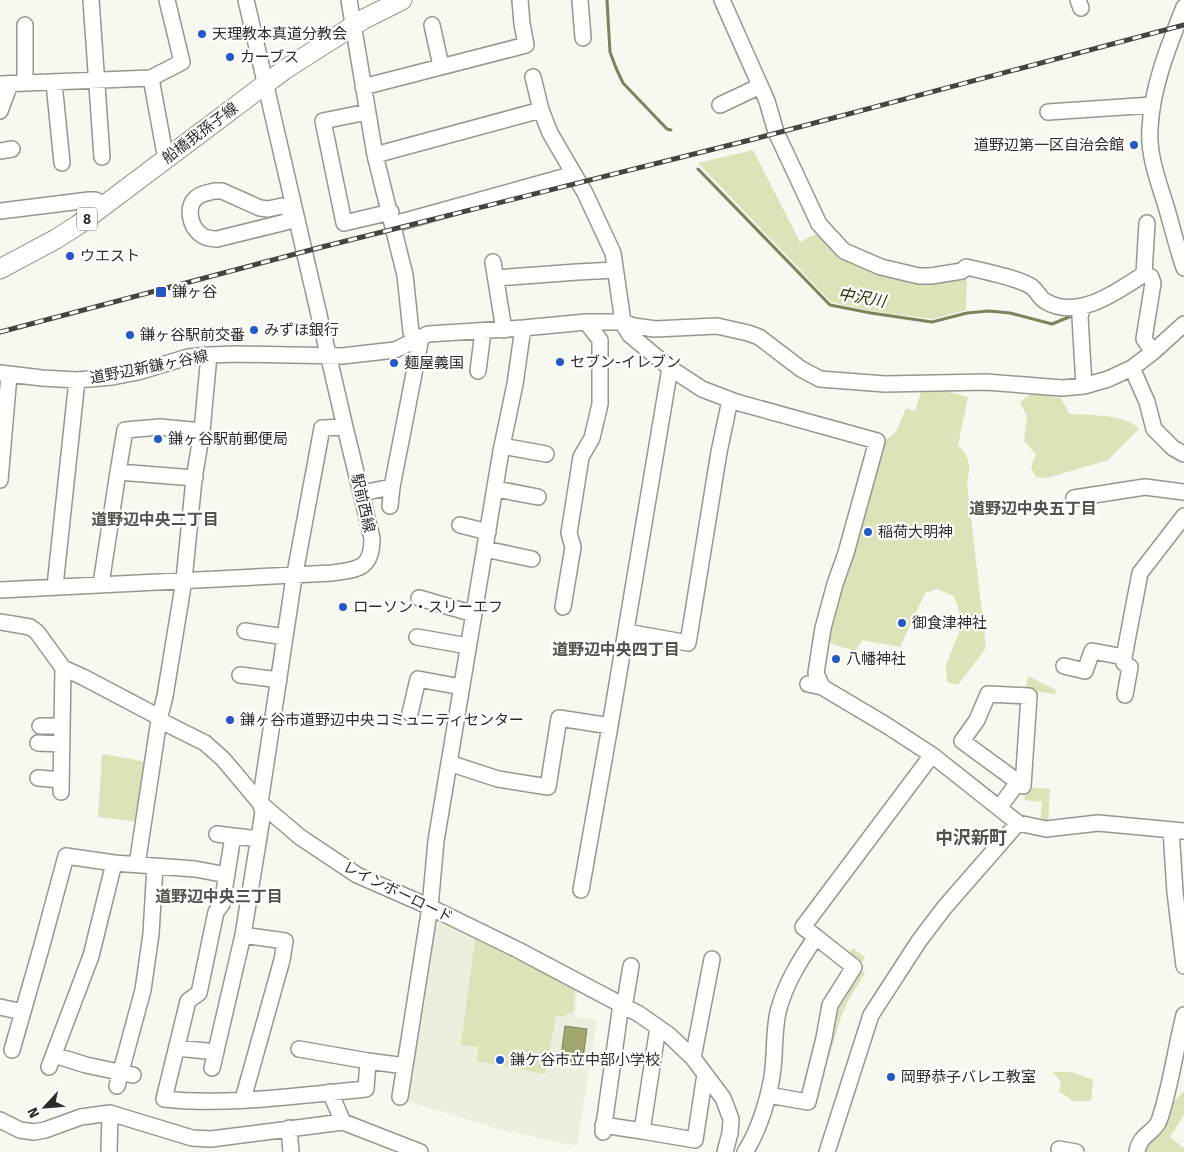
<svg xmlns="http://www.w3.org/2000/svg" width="1184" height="1152" font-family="'Fira Sans','Noto Sans JP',sans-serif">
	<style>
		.built { fill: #edefde }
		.green { fill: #dee2b8 }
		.water { fill: #a1a56e; stroke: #7e8159 }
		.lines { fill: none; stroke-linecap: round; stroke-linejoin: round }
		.stream { stroke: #7e8159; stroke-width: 3 }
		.minor-casing { stroke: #96978e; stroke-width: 18 }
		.major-casing { stroke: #96978e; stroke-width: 21 }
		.minor { stroke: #fff; stroke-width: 15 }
		.major { stroke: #fff; stroke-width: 19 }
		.rail-casing { stroke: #444441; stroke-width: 5 }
		.rail { stroke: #fff; stroke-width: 3; stroke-dasharray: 9; stroke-linecap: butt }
		.poi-dot { fill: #2259c6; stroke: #fff; stroke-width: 2 }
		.labels { text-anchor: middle; stroke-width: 4.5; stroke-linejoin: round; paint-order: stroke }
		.shield { fill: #fff; stroke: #6b6b69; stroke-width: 1 }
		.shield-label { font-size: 14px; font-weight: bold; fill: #2c2c29 }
		.poi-label { font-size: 15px; fill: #2c2c29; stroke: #fff; text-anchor: start }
		.street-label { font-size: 15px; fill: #2c2c29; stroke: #fff }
		.water-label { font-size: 16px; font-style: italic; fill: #2f3103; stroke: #fff }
		.neighbourhood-label { font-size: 16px; font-weight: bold; fill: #52534b; stroke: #fff }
		.quarter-label { font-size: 18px; font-weight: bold; fill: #52534b; stroke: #fff }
	</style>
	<rect width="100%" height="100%" fill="#f7f8f0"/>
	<path class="built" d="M435 915 578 988 575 1017 597 1020 577 1146 498 1129 403 1100Z"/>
	<path class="green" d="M753 150 800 242 820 232 880 271 967 274 966 310 932 319 872 311 831 302 698 163Z
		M941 390 968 397 958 445C970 457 971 466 967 482L986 648 958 685 947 682 946 665 960 630 958 606 954 597 949 594 937 589 925 593 900 647 862 640 855 651 832 644 824 636 879 445 896 432 906 408 915 411 921 392Z
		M1032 393 1061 398 1069 414C1089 415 1125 414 1139 429L1108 460 1047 478 1036 477 1031 467 1036 454 1024 441 1027 417 1020 402Z
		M1028 676 1056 690 1055 694 1025 690Z
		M102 754 147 762 139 822 98 817Z
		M1026 787 1050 789 1048 824 1040 823 1042 802 1024 800Z
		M475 939 575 989 573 1013H567L566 1016H556L545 1074 477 1061 479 1047 461 1045Z
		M853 948 865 957 859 968 865 973 849 999 841 1017 828 1060 824 1058 832 1009 845 987 846 955Z
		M1053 1072H1071L1093 1080 1091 1101H1072L1066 1096 1059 1092 1061 1082Z
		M1184 1091V1115L1170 1137 1184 1148V1152H1136L1135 1142Z"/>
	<path class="water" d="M565 1026 587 1029 582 1066 560 1063Z"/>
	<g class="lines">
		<path class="stream" d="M607 0 610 52 616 68 623 83 667 129 671 130
			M698 169 830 305 871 313 932 322 967 313 989 311 1010 313 1052 324 1074 315"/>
		<defs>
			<path id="minor" d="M91 0 102 157
				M349 0 375 155 405 275 411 332 420 343 392 487 361 493
				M580 0 583 38
				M722 0 767 101 776 132 819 224 844 251 881 267 919 276H931L962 271 966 267C983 271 1019 278 1032 287 1037 291 1040 298 1045 301 1078 321 1118 291 1144 274L1151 277 1153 283 1144 339 1153 352
				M1078 0 1081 8
				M1184 7C1169 45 1152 86 1150 128 1148 155 1158 180 1166 206 1172 227 1177 247 1184 268
				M432 25 441 66
				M533 77 541 110 550 133 585 193 613 253 623 322
				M151 78 164 149 167 159
				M25 83V25
				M54 83 62 163
				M0 84 151 78 182 62 167 0
				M363 87 526 45 522 24 520 0
				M720 105 760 86
				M0 111 10 84
				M367 112 323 121 344 223 391 212
				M1048 112 1152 105
				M0 151 12 149
				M375 155 541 110
				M214 191H222L260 208 268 209 282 206 295 211 286 222 217 239C210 239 204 238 199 233 190 225 186 207 196 198 201 193 208 193 214 191Z
				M0 211 89 200H95L105 205
				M394 224 574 174
				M493 262 504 330
				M1144 274 1147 223
				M496 278 577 272 615 270
				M1083 306 1080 317 1084 386
				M622 322 630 335 670 368 702 389 736 402 877 441 846 553 835 584 823 628 816 673 822 687
				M1132 368 1147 402 1154 429 1173 448 1184 454
				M478 371 483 331
				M0 373 42 378 77 380 112 377 138 372 188 357 209 355 236 354 342 356 395 350 428 334 523 328 586 322H623L634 326 655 329 717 326 748 333 759 337 801 369 820 379 885 384 986 382 1062 388 1084 386 1108 379 1132 368 1153 352 1184 324
				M502 446 546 454
				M195 478 118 472 125 430 160 427 202 431
				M0 480 9 375
				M496 489 538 497
				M1074 498 1145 487 1184 492
				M390 506 392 487
				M460 525 488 532
				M485 549 532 559
				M101 584 118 472
				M55 586 77 380
				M0 590 332 573C359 569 372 569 372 538L345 427 246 0
				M419 598 474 614
				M563 607 573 547 569 533 581 457 592 438 600 404V340L586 322
				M0 622 30 627 37 632 63 668 83 677 155 715 159 720 205 743 223 759 260 803 300 837 357 875 430 907 518 950 639 1014 669 1035 693 1058 723 1098 731 1119 730 1133 725 1152
				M245 631 285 637
				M627 632 688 643 719 452 730 400
				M417 637 468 646
				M1124 657V663L1130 667 1125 695
				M1064 666 1085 671 1092 651 1124 657 1140 573 1184 516
				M240 675 279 680
				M808 684 822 687 886 725 932 755 1018 823 1046 829 1098 823 1184 831
				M410 713 418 679 461 687
				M40 726H62
				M38 743 61 744
				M449 763 498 779 548 787 559 718 610 726 670 368
				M38 778 61 780
				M61 792 63 668
				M999 808 1018 782 962 741 977 720 988 694 1029 696 1023 786 1018 782
				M1171 830 1175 892 1184 966
				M217 834 233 836
				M259 839 233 836 222 904 216 912 199 993 188 1001 164 1099C227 1106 302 1095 366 1089L368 1061 405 1066
				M137 865 159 720 165 696 184 580 194 479 202 431 209 355
				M581 890 610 726
				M243 935 285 941 282 960 243 1099
				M0 1007 23 1012
				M658 1027 642 1131 695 1140 705 1074
				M177 1048 216 1052
				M299 1049 368 1061
				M12 1050 42 945 66 856 114 863 195 869 227 875
				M54 1055 86 1065 133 1075
				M693 1058 712 959
				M49 1067 91 956 114 863
				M212 1068 243 935 263 812 260 803 293 584 322 428 345 427
				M117 1086 143 990 151 934 155 866
				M330 1092 343 1122
				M768 1095 808 1102 824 1038 830 1005 854 967 816 937
				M400 1097 430 907 436 841 501 451 515 384 523 328
				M0 1120 20 1130 34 1132 45 1130 81 1117 110 1113 192 1138 211 1139 343 1122 420 1152
				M603 1125 642 1131
				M289 1128 291 1152
				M603 1132 620 1011 625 1002 631 966
				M1059 1149 1076 1152
				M109 1152 110 1113
				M745 1152C759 1131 770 1095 773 1069 775 1050 774 1030 778 1012 785 984 800 960 816 937L803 927 932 755
				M827 1152 871 1015 919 941 944 908 1018 823
				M1137 1152C1139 1135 1155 1132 1159 1121 1171 1087 1175 1050 1184 1015"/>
			<path id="major" d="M0 269 56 239 78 225 284 70 364 19 402 0"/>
		</defs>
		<use href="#minor" class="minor-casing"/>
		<use href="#major" class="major-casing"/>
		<use href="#minor" class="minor"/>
		<use href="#major" class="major"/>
		<defs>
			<path id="rail" d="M0 332 318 248 754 139 1184 25"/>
		</defs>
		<use href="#rail" class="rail-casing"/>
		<use href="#rail" class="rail"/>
	</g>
	<g class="poi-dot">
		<circle cx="202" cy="34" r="5"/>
		<circle cx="230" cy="57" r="5"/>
		<circle cx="1134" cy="145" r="5"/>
		<circle cx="70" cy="256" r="5"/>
		<rect x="155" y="286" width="12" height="12" rx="2.5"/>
		<circle cx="254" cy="330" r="5"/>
		<circle cx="130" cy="335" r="5"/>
		<circle cx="560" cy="362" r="5"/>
		<circle cx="394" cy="363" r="5"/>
		<circle cx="158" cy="439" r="5"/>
		<circle cx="868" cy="532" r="5"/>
		<circle cx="343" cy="607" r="5"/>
		<circle cx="902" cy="623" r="5"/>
		<circle cx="836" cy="659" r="5"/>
		<circle cx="230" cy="720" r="5"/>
		<circle cx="500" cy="1060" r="5"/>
		<circle cx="891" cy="1077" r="5"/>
	</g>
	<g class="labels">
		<rect class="shield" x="77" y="207.5" width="20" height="23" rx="4"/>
		<g class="shield-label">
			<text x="87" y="224">8</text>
		</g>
		<g class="poi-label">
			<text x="212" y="39">天理教本真道分教会</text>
			<text x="240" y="62">カーブス</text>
			<text x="1124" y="150" text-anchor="end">道野辺第一区自治会館</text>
			<text x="80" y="261">ウエスト</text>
			<text x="172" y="297">鎌ヶ谷</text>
			<text x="264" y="335">みずほ銀行</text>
			<text x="140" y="340">鎌ヶ谷駅前交番</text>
			<text x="570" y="367">セブン-イレブン</text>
			<text x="404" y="368">麺屋義国</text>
			<text x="168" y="444">鎌ヶ谷駅前郵便局</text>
			<text x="878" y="537">稲荷大明神</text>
			<text x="353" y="612">ローソン・スリーエフ</text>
			<text x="912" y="628">御食津神社</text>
			<text x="846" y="664">八幡神社</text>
			<text x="240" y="725">鎌ヶ谷市道野辺中央コミュニティセンター</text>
			<text x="510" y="1065">鎌ケ谷市立中部小学校</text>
			<text x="901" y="1082">岡野恭子バレエ教室</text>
		</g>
		<g class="street-label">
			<text transform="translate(200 133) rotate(-37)" y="5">船橋我孫子線</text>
			<text transform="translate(149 367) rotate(-11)" y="5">道野辺新鎌ヶ谷線</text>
			<text transform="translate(363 503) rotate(77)" y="5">駅前西線</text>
			<text transform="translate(398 892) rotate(26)" y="5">レインボーロード</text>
		</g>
		<g class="water-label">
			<text transform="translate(862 297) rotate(10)" y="6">中沢川</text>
		</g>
		<g class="neighbourhood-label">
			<text x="1033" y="514">道野辺中央五丁目</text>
			<text x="155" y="525">道野辺中央二丁目</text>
			<text x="616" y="655">道野辺中央四丁目</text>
			<text x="219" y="902">道野辺中央三丁目</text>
		</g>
		<g class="quarter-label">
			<text x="971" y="844">中沢新町</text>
		</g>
	</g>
	<g transform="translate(45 1107) rotate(244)" stroke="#ffffff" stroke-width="4" paint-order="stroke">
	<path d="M0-4L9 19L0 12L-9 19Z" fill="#2c2c29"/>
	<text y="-8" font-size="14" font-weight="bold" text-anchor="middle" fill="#2c2c29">N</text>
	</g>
</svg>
